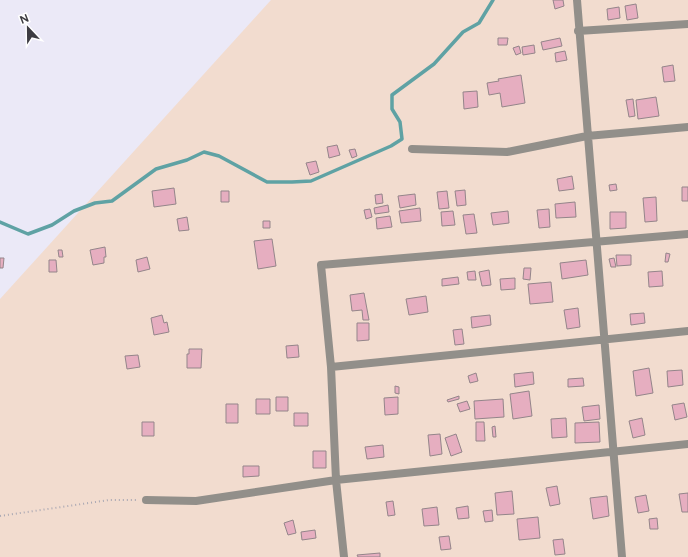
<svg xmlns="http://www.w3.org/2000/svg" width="688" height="557" font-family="Figtree,sans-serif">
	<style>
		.industrial { fill: #f2dccf }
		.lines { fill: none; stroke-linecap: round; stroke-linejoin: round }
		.stream { stroke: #5fa2a4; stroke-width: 3.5 }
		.building { fill: #e6aec0; stroke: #94858a }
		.path { stroke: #aaa8b3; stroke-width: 2; stroke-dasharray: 1 3; stroke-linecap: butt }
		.minor { stroke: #928f8a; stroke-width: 8 }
	</style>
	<rect width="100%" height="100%" fill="#ebe9f7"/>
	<path class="industrial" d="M271 0H688V557H0V299Z"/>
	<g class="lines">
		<path class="stream" d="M0 222 28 234 52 225 74 211 95 203 112 201 156 169 187 160 204 152 219 156 267 182H292L311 181 391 146 402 139 400 122 392 109V95L434 64 463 32 479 23 493 0"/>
	</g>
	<path class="building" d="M553 0H563L564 6 555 9Z
		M636 4 638 18 627 20 625 6Z
		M619 7 620 18 608 20 607 9Z
		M498 38H508L507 45H498Z
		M560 38 562 46 543 50 541 42Z
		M534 45 535 53 523 55 522 47Z
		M519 46 521 53 516 55 513 48Z
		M565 51 567 60 556 62 555 53Z
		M673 65 675 81 664 82 662 67Z
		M521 75 525 103 502 107 500 93 489 95 487 83 499 81 498 79Z
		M477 91 478 107 464 109 463 92Z
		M656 97 659 116 638 119 636 100Z
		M633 99 635 116 629 117 626 100Z
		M337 145 340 155 329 158 327 147Z
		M355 149 357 156 352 158 349 150Z
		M316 161 319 172 310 175 306 163Z
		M572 176 574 189 559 191 557 179Z
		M616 184 617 190 610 191 609 185Z
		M682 187H688V201H682Z
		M174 188 176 204 154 207 152 191Z
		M465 190 466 205 457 206 455 191Z
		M221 191H229V202H221Z
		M447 191 449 208 439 209 437 192Z
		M382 194 383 203 376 204 375 195Z
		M415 194 416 205 400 208 398 196Z
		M656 197 657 221 645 222 643 198Z
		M575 202 576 217 556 218 555 204Z
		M388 205 389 212 375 214 374 208Z
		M420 208 421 221 401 223 399 211Z
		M370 209 372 217 366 219 364 210Z
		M549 209 550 227 539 228 537 210Z
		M453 211 455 225 442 226 441 212Z
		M508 211 509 223 493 225 491 213Z
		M610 212H626V228L610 229Z
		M474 214 477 233 466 234 463 215Z
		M390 216 392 227 377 229 376 218Z
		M187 217 189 230 179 231 177 219Z
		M263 221H270V228H263Z
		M272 239 276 266 258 269 254 241Z
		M105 247 106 257H104V263L93 265 90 250Z
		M58 250H62L63 257H59Z
		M666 253 670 254 668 262H665Z
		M616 255H631V265L617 266Z
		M147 257 150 269 138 272 136 260Z
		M0 258H4L3 268H0Z
		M614 258 616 267H611L609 259Z
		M49 260H56L57 272H49Z
		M586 260 588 275 562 279 560 263Z
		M524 268H531L530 280 523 279Z
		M489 270 491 285 482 286 479 272Z
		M475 271 476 280H468L467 272Z
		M662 271 663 286 649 287 648 272Z
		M458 277 459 284 442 286V279Z
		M515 278V289L501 290 500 279Z
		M551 282 553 302 530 304 528 284Z
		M364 293 369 320H363L362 310 352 311 350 295Z
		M426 296 428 312 409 315 406 299Z
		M578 308 580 327 567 329 564 310Z
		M644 313 645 323 631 325 630 314Z
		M162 315 164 323 167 322 169 332 154 335 151 318Z
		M490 315 491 325 472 328 471 317Z
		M357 323H369V340L357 341Z
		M462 329 464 344 455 345 453 330Z
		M298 345 299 357 287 358 286 346Z
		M189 349H202L201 368H187V354H189Z
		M138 355 140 367 127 369 125 356Z
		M649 368 653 393 636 396 633 371Z
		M682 370 683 385 668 387 667 371Z
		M533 372 534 384 515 387 514 374Z
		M476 373 478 381 470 383 468 376Z
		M583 378 584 386 568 387V379Z
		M395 386 399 387V394L395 393Z
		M529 391 532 416 513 419 510 394Z
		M459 396V399L448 402 447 400Z
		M276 397H288V411H276Z
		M398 397V414L385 415 384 398Z
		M256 399H270V414H256Z
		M503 399 504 417 475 419 474 401Z
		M467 401 470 409 460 412 457 404Z
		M684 403 687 417 675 420 672 405Z
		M226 404H238V423H226Z
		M599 405 600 419 584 421 582 407Z
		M294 413H308V426H294Z
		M566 418 567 437 552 438 551 419Z
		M642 418 645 435 633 438 629 421Z
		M142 422H154V436H142Z
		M476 422H484L485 441H476Z
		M599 422 600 442 575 443V423Z
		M495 426 496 437H493L492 427Z
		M440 434 442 454 430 456 428 435Z
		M456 434 462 452 451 456 445 438Z
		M383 445 384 457 367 459 365 447Z
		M313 451H326V468H313Z
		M243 466H259V476L243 477Z
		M557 486 560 504 550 506 546 488Z
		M512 491 514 514 497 515 495 493Z
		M688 493V512H682L679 494Z
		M646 495 649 511 638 513 635 497Z
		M607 496 609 516 593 519 590 498Z
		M393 501 395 515 388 516 386 502Z
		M468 506 469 518 458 519 456 508Z
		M437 507 439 525 424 526 422 509Z
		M492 510 493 521 485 522 483 511Z
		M538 517 540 538 519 540 517 519Z
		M657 518 658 529H650L649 519Z
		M293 520 296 533 288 535 284 523Z
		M315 530 316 538 302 540 301 532Z
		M449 536 451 549 441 550 439 537Z
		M563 539 565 554 555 555 553 540Z
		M380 553V557H358L357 555Z"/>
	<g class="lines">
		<path class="path" d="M0 516 109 500H138"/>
		<path class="minor" d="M577 0 622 557
			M578 31 688 24
			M412 149 507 152 587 136 688 127
			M331 367 688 331
			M146 500 196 501 336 480 688 444
			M344 557 336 480 331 367 321 265 688 234"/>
	</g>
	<g transform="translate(28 28) rotate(338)" stroke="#ffffff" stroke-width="3" paint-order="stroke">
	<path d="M0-3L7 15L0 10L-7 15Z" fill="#3d3c42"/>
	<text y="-6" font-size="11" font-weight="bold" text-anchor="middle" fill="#3d3c42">N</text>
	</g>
</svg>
